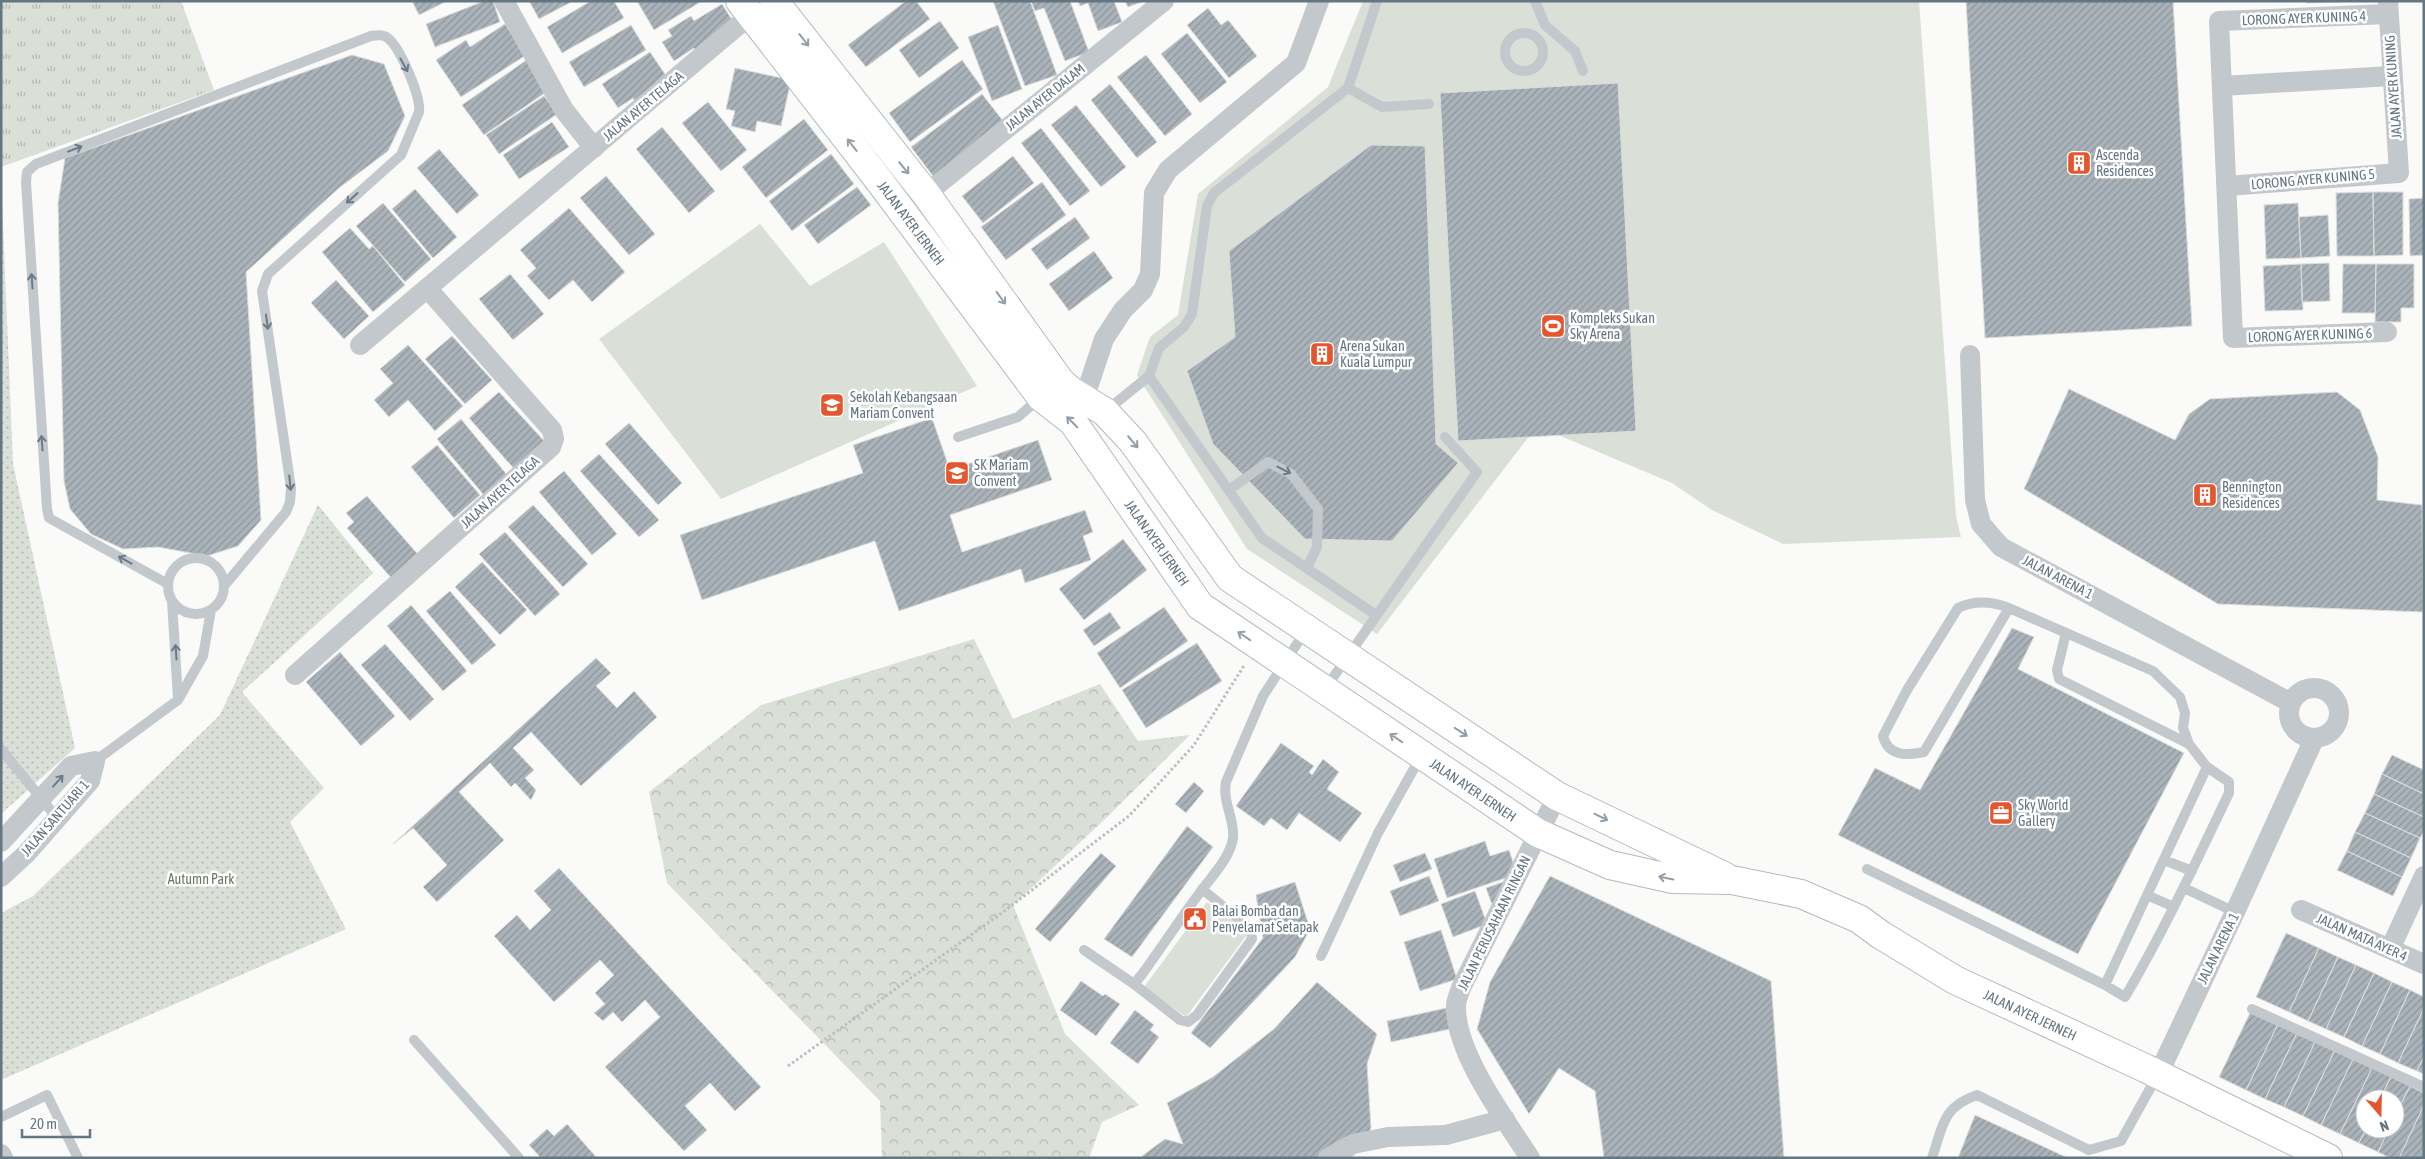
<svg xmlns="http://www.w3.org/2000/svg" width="2425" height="1159" font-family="'Asap Condensed',sans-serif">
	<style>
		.grass { fill: url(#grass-tufts) }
		.forest { fill: url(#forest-crowns) }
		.park { fill: url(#park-dots) }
		.pitch { fill: #dadfd7 }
		.building { fill: url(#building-hatch); stroke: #dcdcda }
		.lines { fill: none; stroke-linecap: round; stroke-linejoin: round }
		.secondary-casing { stroke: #b3babf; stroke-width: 30 }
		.path { stroke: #bbbfc2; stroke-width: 3; stroke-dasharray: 2.5 2.5; stroke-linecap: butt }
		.service { stroke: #c3c8cc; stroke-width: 10 }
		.minor { stroke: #c3c8cc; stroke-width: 20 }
		.secondary { stroke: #fff; stroke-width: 28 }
		.oneway { stroke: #939fa8 }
		.oneway2 { stroke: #6a7a87 }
		.labels { text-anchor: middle; stroke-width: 5; stroke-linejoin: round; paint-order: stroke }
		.street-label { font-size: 14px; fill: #657683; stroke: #fff }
		.poi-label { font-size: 14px; fill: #657683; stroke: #fff; text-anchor: start }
		.park-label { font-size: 14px; fill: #687a64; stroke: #fff }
	</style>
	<defs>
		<pattern id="grass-tufts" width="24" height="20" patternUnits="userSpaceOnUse" patternTransform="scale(1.25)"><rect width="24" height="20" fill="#dadfd7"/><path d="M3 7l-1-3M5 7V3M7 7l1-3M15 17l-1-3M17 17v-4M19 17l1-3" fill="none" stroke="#b4b9b4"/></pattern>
		<pattern id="forest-crowns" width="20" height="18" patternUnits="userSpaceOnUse" patternTransform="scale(1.25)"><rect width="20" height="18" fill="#dadfd7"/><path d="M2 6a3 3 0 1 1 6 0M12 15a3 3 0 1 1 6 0" fill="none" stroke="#b4b9b4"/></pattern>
		<pattern id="park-dots" width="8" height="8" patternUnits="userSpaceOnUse" patternTransform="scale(1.25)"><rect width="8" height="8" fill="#dadfd7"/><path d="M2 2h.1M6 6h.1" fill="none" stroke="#b4b9b4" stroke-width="1.8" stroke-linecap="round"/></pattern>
		<pattern id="building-hatch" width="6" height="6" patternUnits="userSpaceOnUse" patternTransform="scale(1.25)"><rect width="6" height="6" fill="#aab3b9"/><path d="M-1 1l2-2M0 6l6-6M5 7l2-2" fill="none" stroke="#8e969c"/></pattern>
	</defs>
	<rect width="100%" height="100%" fill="#fafaf8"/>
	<path class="grass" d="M1 1H181L214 90 1 167Z"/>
	<path class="forest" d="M974 639 1013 719 1100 684 1138 741 1190 735 1103 821 1013 905 1065 1034 1139 1105 1102 1122 1089 1158H882L880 1101 667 883 649 792 761 705Z"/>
	<path class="park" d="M1 178 13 464 75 748 1 814Z
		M318 505 373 573 242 692 324 788 290 822 346 929 1 1080V913L33 896 220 715Z"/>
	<path class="pitch" d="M1363 1H1919L1956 516 1961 537 1783 544 1712 510 1672 483 1537 426 1377 634 1247 549 1137 375 1150 337 1178 315 1198 194 1328 87Z
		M760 224 810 286 884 242 977 386 721 499 599 339Z
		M1207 902 1249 932 1186 1017 1144 987Z"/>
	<path class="building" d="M412 1H447L419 15Z
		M484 1H493L500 22 435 47 426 24Z
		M529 1H573L539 19Z
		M591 1H614L624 18 562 53 547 27Z
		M637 1H702L654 30Z
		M906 1H916L930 19 866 67 848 45Z
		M993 1H1030L1057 75 1025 86Z
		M1031 1H1070L1089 52 1065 61 1044 8 1035 11Z
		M1078 1H1114L1122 22 1098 31 1088 3 1080 6Z
		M1125 1H1144L1128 7Z
		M1966 1H2173L2192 326 1985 338Z
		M2307 1H2341V2L2307 3Z
		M722 4 734 23 699 55 694 48 674 61 662 42 672 36 668 30 691 16 694 21Z
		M1208 8 1221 25 1228 20 1257 56 1229 78 1187 25Z
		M940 21 959 48 919 78 899 50Z
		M505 24 526 55 461 97 436 60 466 40 470 47Z
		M631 25 646 50 584 87 569 62Z
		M998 25 1022 89 992 101 968 37Z
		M1187 33 1227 82 1200 103 1161 54Z
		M650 52 671 83 637 105 633 98 618 108 602 84Z
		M352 55 384 64 405 116 388 151 339 188 246 272 261 520 238 546 207 556 158 547 123 549 91 534 70 509 64 481 58 203 65 158Z
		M1146 55 1192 114 1165 136 1117 77Z
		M528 59 549 90 484 135 462 105Z
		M962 60 983 89 910 142 889 113Z
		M735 68 791 80 781 126 757 121 755 132 731 126 735 111 726 109Z
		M1618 83 1636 431 1458 441 1440 93Z
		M1110 84 1157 142 1137 158 1091 100Z
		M982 94 1007 126 936 180 911 147Z
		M544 96 557 114 499 154 486 135Z
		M708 102 747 150 721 171 682 123Z
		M1076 105 1126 167 1101 187 1051 125Z
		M804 119 828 150 766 198 742 167Z
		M552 122 569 147 519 179 503 155Z
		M662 127 715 191 689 213 636 149Z
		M1041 128 1090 191 1070 206 1021 143Z
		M1371 145 1425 146 1436 444 1458 463 1392 541 1305 539 1213 444 1187 371 1235 337 1229 251Z
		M439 149 479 195 457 214 417 168Z
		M831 154 854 184 792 231 769 201Z
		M1013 156 1034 183 983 223 962 196Z
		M606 176 655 234 629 255 580 198Z
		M1042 182 1066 215 1006 260 981 227Z
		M857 187 871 205 818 244 804 225Z
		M415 189 457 237 433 258 392 209Z
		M2373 192H2403V255L2374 256Z
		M2373 192 2374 256H2337L2336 193Z
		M2424 198V255L2410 256 2409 199Z
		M383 203 431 259 405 282 356 226Z
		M2298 203 2301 258 2266 259 2264 205Z
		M569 208 625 272 592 302 573 280 549 300 527 276 536 268 520 250Z
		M2328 215 2330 256 2301 258 2299 217Z
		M1075 217 1090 238 1047 270 1031 249Z
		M350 228 369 249 373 246 405 285 373 312 322 252Z
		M1094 251 1113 278 1069 311 1049 284Z
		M2329 263 2330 301 2302 302 2301 264Z
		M2301 264 2303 310 2265 311 2263 266Z
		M2343 264H2376L2375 313H2342Z
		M2376 264H2414V308H2401V322H2375Z
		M510 274 544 314 513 340 479 299Z
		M336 280 369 316 344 339 311 303Z
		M452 336 492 380 465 404 425 359Z
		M408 345 463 406 435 431 408 400 389 417 374 400 393 383 380 369Z
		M2069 389 2175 440 2189 414 2210 399 2337 392 2360 410 2378 457 2377 500 2422 505 2423 612 2218 604 2024 489Z
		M499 392 547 444 516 471 469 418Z
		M932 418 950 470 1038 440 1052 480 950 515 962 552 1085 510 1093 532 1083 536 1091 560 1025 583 1021 569 899 611 875 541 702 600 680 535 863 473 853 445Z
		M461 419 512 481 488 500 437 439Z
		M629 423 682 483 658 505 605 444Z
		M437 445 480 495 454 518 411 467Z
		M599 454 659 520 639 537 580 471Z
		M564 471 617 534 592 555 539 492Z
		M367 496 421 558 394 581 347 528 354 522 346 513Z
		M533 505 588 564 563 587 508 527Z
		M505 532 560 594 535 616 479 554Z
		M1123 539 1147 570 1084 620 1059 589Z
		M482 562 527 610 500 635 455 587Z
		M450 591 496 645 472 665 426 611Z
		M411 605 467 671 443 691 387 626Z
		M1164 607 1188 641 1120 688 1097 653Z
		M1110 612 1121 628 1094 646 1083 630Z
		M2012 628 2034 637 2018 669 2184 753 2078 954 1838 835 1875 768 1920 790Z
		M1197 643 1222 681 1146 728 1122 690Z
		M385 644 434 699 410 721 361 665Z
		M340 652 395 716 361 746 306 682Z
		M596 658 611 673 596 686 617 708 634 691 657 717 581 786 531 732 513 748 534 770 525 778 536 790 531 800 515 783 511 787 490 763 459 792 504 840 437 902 423 887 447 865 413 828 393 844Z
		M1281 743 1314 766 1309 772 1312 775 1323 759 1339 772 1327 789 1362 813 1340 842 1299 813 1287 830 1271 818 1264 826 1236 806Z
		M2392 755 2424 770V794L2382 774Z
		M2382 774 2424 794V817L2374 794Z
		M1194 782 1204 791 1186 813 1175 804Z
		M2374 794 2424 817V830L2420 838 2365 813Z
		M2365 813 2420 838 2411 858 2355 832Z
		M1187 826 1213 847 1132 957 1104 939Z
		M2355 832 2411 858 2402 877 2347 851Z
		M1485 841 1490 856 1509 850 1517 874 1447 898 1434 859Z
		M2347 851 2402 877 2393 896 2337 870Z
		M1101 853 1116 866 1050 942 1035 929Z
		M1425 853 1432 869 1400 882 1393 865Z
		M559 868 761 1087 735 1111 710 1083 685 1106 707 1130 684 1151 605 1067 660 1017 645 1000 622 1022 613 1012 603 1021 594 1013 605 1004 595 993 614 975 600 960 554 1002 494 936 517 915 530 930 551 910 534 891Z
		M1429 876 1439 901 1400 916 1390 891Z
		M1550 876 1771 981 1784 1158H1604L1595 1091 1559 1068 1529 1114 1477 1029 1490 982Z
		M1295 882 1310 929 1295 957 1210 1048 1191 1033 1263 938 1256 895Z
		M1503 882 1494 910 1486 888Z
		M1475 891 1487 924 1453 937 1441 904Z
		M1441 930 1457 979 1420 991 1404 942Z
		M2286 933 2319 948 2289 1012 2256 997Z
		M2319 948 2338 957 2308 1021 2289 1012Z
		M2338 957 2356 965 2326 1029 2308 1021Z
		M2356 965 2374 973 2344 1037 2326 1029Z
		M2374 973 2392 982 2362 1046 2344 1037Z
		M1081 981 1103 996 1105 994 1120 1004 1096 1036 1060 1010Z
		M1317 982 1377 1034 1367 1064 1371 1128 1363 1147 1350 1158H1144L1142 1156 1165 1139 1183 1144 1167 1103 1213 1077 1274 1029Z
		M2392 982 2410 990 2380 1054 2362 1046Z
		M2410 990 2424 997V1008L2398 1063 2380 1054Z
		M1446 1008 1450 1029 1391 1042 1387 1021Z
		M2424 1008V1056L2417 1071 2398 1063Z
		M1135 1010 1154 1025 1150 1030 1159 1037 1138 1064 1110 1043Z
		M2251 1011 2278 1024 2246 1090 2219 1077Z
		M2278 1024 2297 1033 2265 1099 2246 1090Z
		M2297 1033 2315 1042 2284 1107 2265 1099Z
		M2315 1042 2335 1050 2303 1116 2284 1107Z
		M2335 1050 2353 1059 2321 1125 2303 1116Z
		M2424 1056V1074L2417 1071Z
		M2353 1059 2372 1068 2340 1134 2321 1125Z
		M2372 1068 2391 1077 2380 1099H2365L2366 1129 2359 1143 2340 1134Z
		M2391 1077 2410 1086 2395 1116V1099H2380Z
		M2410 1086 2424 1093V1105L2399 1158H2390L2378 1152 2389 1129H2395V1116Z
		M2424 1105V1153L2422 1158H2399Z
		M1975 1115 2068 1158H1958Z
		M567 1124 597 1158H541L529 1145 547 1129 554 1136Z
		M2366 1129H2389L2378 1152 2359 1143Z"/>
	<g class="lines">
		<defs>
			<path id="secondary" d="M740 1 878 179 1041 397 1073 422 1200 606 1538 833 1610 865 1673 879 1732 880 1801 894 1859 919 1881 935 1955 980 2145 1068 2328 1158
				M774 1 926 194 1060 381 1071 391 1105 412 1133 442 1230 578 1557 796 1724 876"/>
		</defs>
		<use href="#secondary" class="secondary-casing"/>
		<path class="path" d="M788 1066 1003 912 1129 816 1194 745 1245 664"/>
		<path class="service" d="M1535 1 1545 25 1575 51 1583 71
			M1505 52a19 19 0 1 1 38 0a19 19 0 1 1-38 0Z
			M1348 88 1382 107 1429 104
			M1149 376 1262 538 1376 615
			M1106 411 1149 376 1159 348 1184 327 1192 314 1207 206 1214 193 1348 88 1377 1
			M958 437 1018 417 1040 398
			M1229 490 1268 462 1291 474 1318 509 1317 547 1307 568
			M168 586a28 28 0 1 1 56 0a28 28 0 1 1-56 0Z
			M168 584 49 518 47 509 26 182 27 172 36 164 371 36C378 35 385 34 390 40 401 51 421 96 419 112L401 155 268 274 262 291 291 488 290 502 286 512 224 586
			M172 601 178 699
			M2066 633 2057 670 2059 679 2189 744
			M1325 689 1477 472 1445 437
			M1 749 57 818
			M95 761 178 700 203 656 211 610
			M2164 860 2192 871
			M1867 869 2105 985 2125 997C2164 931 2196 862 2229 793V782L2207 767 2189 744 2183 728 2185 713 2180 697 2153 671 2009 608C1991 601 1975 600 1958 608L1907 690 1883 736C1888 756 1906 756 1924 752L2009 608
			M2184 888 2235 912
			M1202 889 1251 929 1252 939 1197 1015 1188 1022 1180 1020 1134 984 1143 973C1163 945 1181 918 1201 891 1212 876 1230 858 1233 838 1235 819 1222 802 1226 782L1263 696 1306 630
			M2147 895 2174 907
			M1084 950 1134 984
			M1321 956 1378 833 1421 756
			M2105 985 2207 767
			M2252 1009 2424 1087
			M414 1040 519 1158
			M1 1117 47 1095 78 1158
			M1932 1158C1943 1126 1942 1107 1977 1095L2089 1150 2121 1141 2157 1076"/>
		<path class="minor" d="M504 1 564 110 594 148
			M2222 86 2391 76
			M2227 186 2399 173 2388 1
			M926 194 1164 1
			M2387 332 2233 338 2219 21 2388 14
			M360 345 761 6
			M1970 355 1975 500 1981 524 2001 547 2291 703
			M1084 399 1104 339 1123 310 1143 290 1150 274 1154 193 1168 170 1296 63 1319 1
			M295 675 551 447 554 439 552 430 427 288
			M2289 713a25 25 0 1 1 50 0a25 25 0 1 1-50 0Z
			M1 842 71 766 95 761 90 781 27 853 1 877
			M2301 910 2424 964
			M2390 949 2424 876
			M2158 1075 2235 912 2314 739
			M1 1154 3 1158
			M1328 1158 1353 1144 1388 1137 1446 1135 1505 1119
			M1530 1158C1505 1119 1455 1053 1456 1006 1456 1000 1459 994 1461 988L1557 796"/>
		<use href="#secondary" class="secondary"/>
	</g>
	<defs><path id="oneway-shaft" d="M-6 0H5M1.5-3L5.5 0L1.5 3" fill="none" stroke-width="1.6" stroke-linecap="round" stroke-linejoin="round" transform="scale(1.25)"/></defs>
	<g class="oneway">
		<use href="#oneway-shaft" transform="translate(804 40) rotate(52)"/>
		<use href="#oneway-shaft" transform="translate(852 145) rotate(-128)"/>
		<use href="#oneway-shaft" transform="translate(904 168) rotate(50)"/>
		<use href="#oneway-shaft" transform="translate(1001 298) rotate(54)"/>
		<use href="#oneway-shaft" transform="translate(1072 422) rotate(-135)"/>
		<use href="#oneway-shaft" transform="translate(1133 442) rotate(50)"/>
		<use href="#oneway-shaft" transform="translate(1244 636) rotate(-146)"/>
		<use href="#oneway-shaft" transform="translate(1461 732) rotate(33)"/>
		<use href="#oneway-shaft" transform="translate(1396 738) rotate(-146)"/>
		<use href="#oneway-shaft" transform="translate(1601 817) rotate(26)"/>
		<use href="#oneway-shaft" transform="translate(1666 878) rotate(-168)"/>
	</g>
	<g class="oneway2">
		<use href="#oneway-shaft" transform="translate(404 65) rotate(61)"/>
		<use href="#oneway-shaft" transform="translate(75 149) rotate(-21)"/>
		<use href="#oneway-shaft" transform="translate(352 198) rotate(138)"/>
		<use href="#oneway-shaft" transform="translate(32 281) rotate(-94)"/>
		<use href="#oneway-shaft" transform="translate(267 322) rotate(82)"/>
		<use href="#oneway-shaft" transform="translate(42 443) rotate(-94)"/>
		<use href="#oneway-shaft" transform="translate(1284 470) rotate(27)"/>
		<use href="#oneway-shaft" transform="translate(290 483) rotate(84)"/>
		<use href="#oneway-shaft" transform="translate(125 560) rotate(-151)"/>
		<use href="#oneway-shaft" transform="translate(176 652) rotate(-94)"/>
		<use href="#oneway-shaft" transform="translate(58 781) rotate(-49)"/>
	</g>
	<defs>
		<symbol id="building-square" viewBox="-11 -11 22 22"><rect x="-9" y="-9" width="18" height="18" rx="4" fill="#e4572e" stroke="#fff"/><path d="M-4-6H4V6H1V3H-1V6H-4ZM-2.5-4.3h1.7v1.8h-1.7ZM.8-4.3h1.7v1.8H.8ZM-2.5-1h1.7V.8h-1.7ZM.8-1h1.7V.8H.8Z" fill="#fff"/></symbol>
		<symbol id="stadium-square" viewBox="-11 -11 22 22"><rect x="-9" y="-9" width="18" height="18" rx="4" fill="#e4572e" stroke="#fff"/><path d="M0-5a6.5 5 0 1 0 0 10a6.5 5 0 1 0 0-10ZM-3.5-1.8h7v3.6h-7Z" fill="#fff"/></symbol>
		<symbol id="school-square" viewBox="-11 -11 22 22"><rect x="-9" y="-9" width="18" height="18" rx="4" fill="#e4572e" stroke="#fff"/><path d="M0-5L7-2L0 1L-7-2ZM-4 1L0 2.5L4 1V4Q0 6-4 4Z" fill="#fff"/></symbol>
		<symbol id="office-square" viewBox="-11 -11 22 22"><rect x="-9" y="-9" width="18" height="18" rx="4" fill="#e4572e" stroke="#fff"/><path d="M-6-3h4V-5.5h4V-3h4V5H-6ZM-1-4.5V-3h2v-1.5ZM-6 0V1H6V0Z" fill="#fff"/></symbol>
		<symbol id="civic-square" viewBox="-11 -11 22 22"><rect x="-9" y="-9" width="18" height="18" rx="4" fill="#e4572e" stroke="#fff"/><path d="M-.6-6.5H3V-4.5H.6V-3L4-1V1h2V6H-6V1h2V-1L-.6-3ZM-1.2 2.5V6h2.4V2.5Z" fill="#fff"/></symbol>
	</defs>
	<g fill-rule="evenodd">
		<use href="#building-square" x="2065" y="149" width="28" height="28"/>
		<use href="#stadium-square" x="1539" y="312" width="28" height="28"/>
		<use href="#building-square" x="1308" y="340" width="28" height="28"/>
		<use href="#school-square" x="818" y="391" width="28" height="28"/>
		<use href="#school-square" x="943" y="459" width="28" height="28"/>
		<use href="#building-square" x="2191" y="481" width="28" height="28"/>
		<use href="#office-square" x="1987" y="799" width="28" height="28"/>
		<use href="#civic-square" x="1181" y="905" width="28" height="28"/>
	</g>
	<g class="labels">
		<g class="street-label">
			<text transform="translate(2304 18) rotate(-2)" y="5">LORONG AYER KUNING 4</text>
			<text transform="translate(2393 87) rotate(-94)" y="5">JALAN AYER KUNING</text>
			<text transform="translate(1045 97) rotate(-39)" y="5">JALAN AYER DALAM</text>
			<text transform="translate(643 106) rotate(-40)" y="5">JALAN AYER TELAGA</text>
			<text transform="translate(2313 179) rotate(-5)" y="5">LORONG AYER KUNING 5</text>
			<text transform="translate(911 223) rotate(53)" y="5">JALAN AYER JERNEH</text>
			<text transform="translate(2310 335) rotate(-2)" y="5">LORONG AYER KUNING 6</text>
			<text transform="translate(500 492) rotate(-42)" y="5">JALAN AYER TELAGA</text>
			<text transform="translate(1157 543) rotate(55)" y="5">JALAN AYER JERNEH</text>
			<text transform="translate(2058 577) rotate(28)" y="5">JALAN ARENA 1</text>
			<text transform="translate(1473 790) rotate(34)" y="5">JALAN AYER JERNEH</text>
			<text transform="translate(55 818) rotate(-49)" y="5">JALAN SANTUARI 1</text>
			<text transform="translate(1494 923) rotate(-64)" y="5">JALAN PERUSAHAAN RINGAN</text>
			<text transform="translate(2362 937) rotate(24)" y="5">JALAN MATA AYER 4</text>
			<text transform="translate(2218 948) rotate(-64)" y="5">JALAN ARENA 1</text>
			<text transform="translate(2030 1015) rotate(25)" y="5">JALAN AYER JERNEH</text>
		</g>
		<g class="poi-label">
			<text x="2096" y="160">Ascenda<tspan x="2096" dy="16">Residences</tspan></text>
			<text x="1570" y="323">Kompleks Sukan<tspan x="1570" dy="16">Sky Arena</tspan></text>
			<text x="1340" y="351">Arena Sukan<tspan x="1340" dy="16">Kuala Lumpur</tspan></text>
			<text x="850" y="402">Sekolah Kebangsaan<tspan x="850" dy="16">Mariam Convent</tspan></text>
			<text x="974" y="470">SK Mariam<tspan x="974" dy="16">Convent</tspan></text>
			<text x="2222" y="492">Bennington<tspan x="2222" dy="16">Residences</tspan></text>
			<text x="2018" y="810">Sky World<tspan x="2018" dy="16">Gallery</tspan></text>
			<text x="1212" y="916">Balai Bomba dan<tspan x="1212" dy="16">Penyelamat Setapak</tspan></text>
		</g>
		<g class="park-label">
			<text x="201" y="884">Autumn Park</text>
		</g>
	</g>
	<rect width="2425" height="1159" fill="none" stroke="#657683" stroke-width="5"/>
	<g transform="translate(2380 1114) rotate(160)"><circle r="24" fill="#ffffff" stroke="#c1c8cd"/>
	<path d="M0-4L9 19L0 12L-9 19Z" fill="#e4572e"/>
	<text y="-8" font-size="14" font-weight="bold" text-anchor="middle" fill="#657683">N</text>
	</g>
	<path d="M22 1129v8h68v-8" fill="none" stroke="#657683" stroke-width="2.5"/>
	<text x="30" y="1129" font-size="15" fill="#657683" stroke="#ffffff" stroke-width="4" paint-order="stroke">20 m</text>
</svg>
